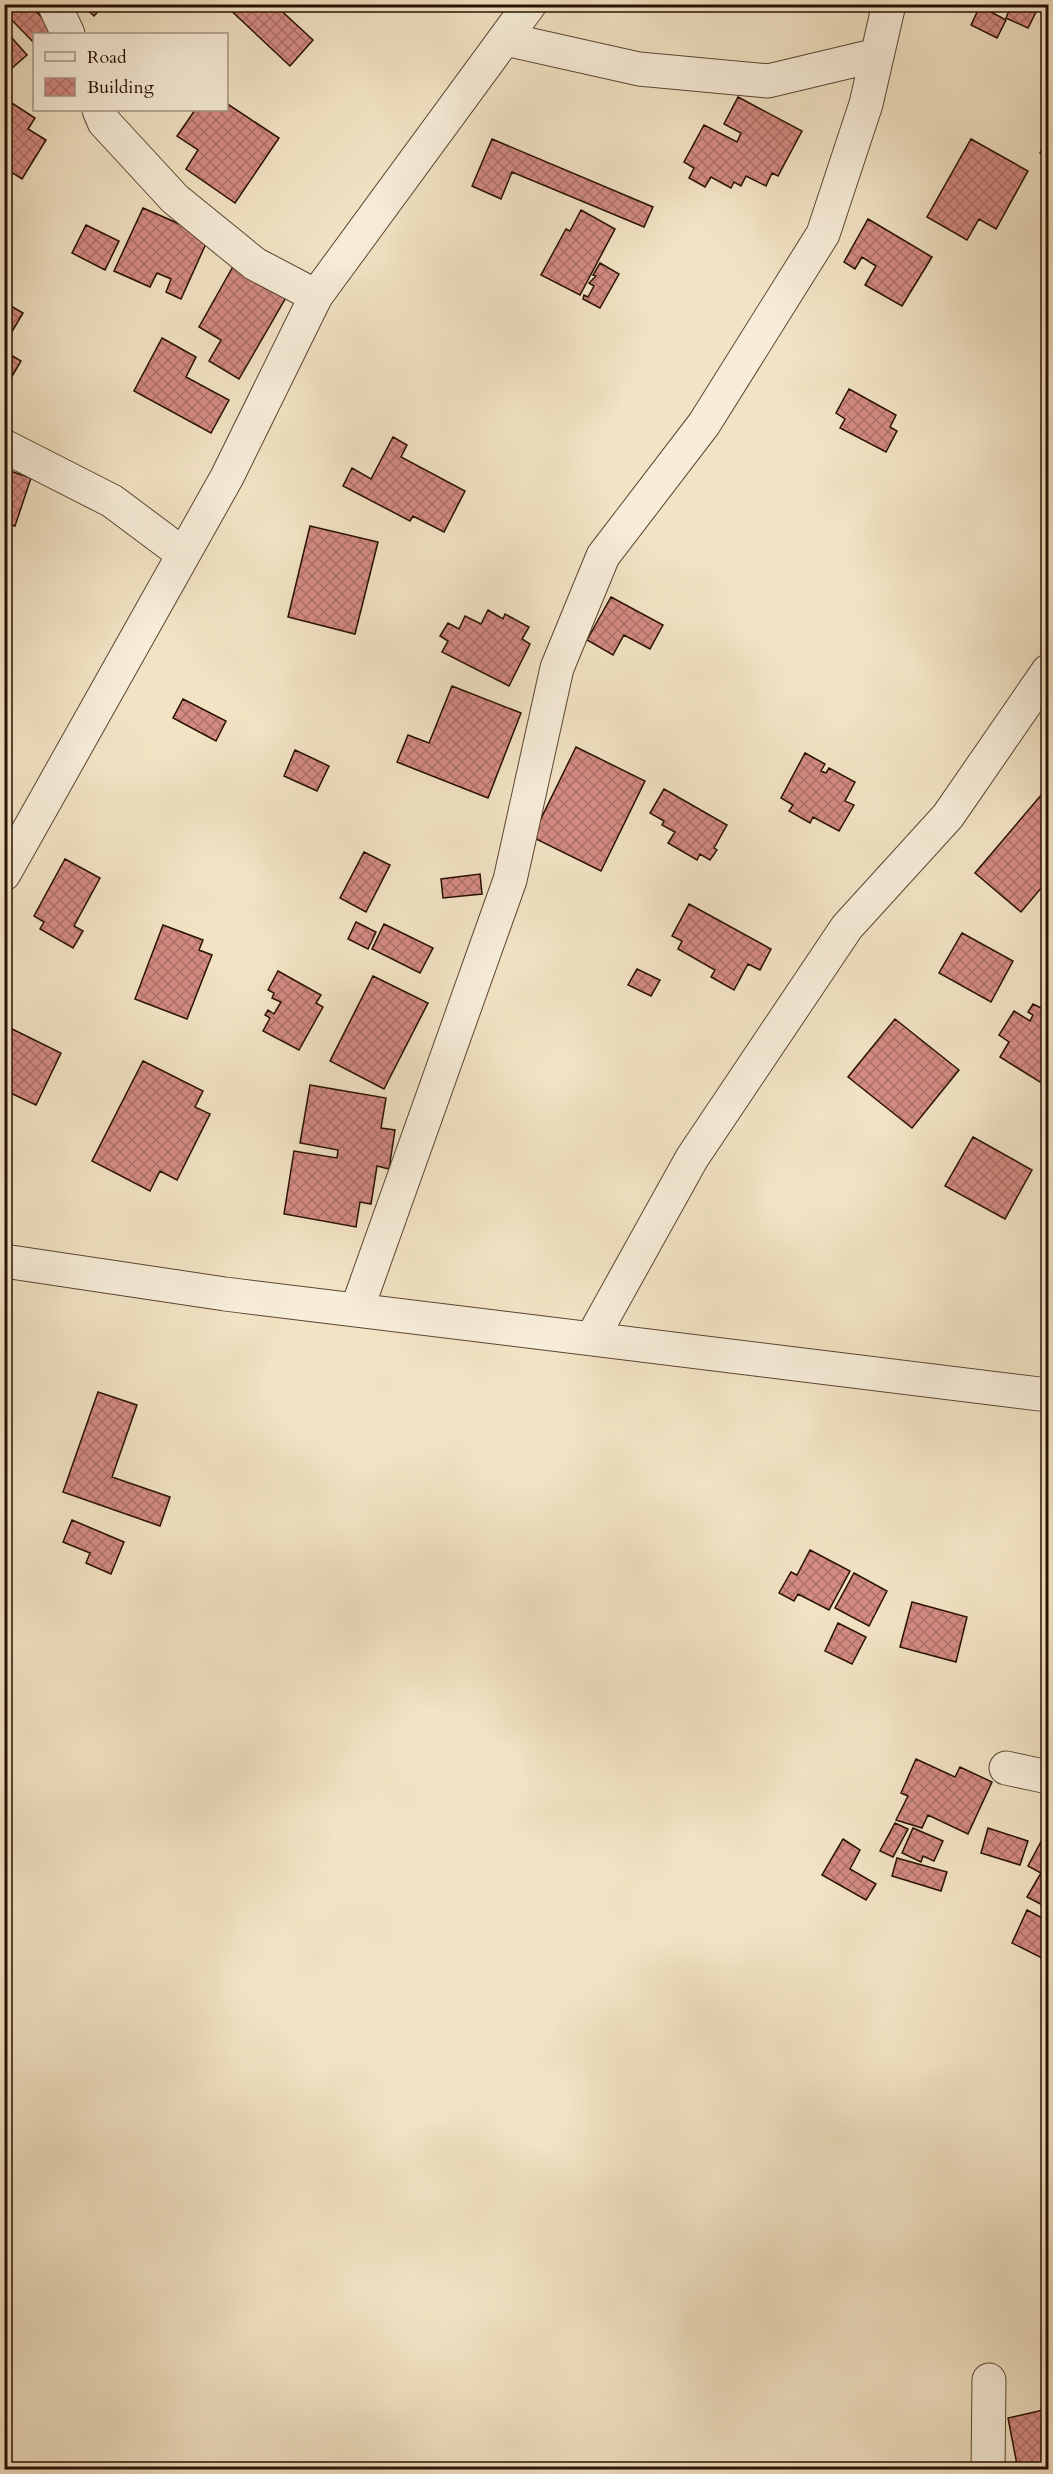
<svg xmlns="http://www.w3.org/2000/svg" width="1053" height="2474" font-family="Cardo,serif">
	<style>
		.building { fill: url(#building-cross-hatch); stroke: #281001; stroke-width: 1.5 }
		.lines { fill: none; stroke-linecap: round; stroke-linejoin: round }
		.minor-casing { stroke: #5a4532; stroke-width: 35 }
		.tertiary-casing { stroke: #5a4532; stroke-width: 35 }
		.minor { stroke: #f7edd9; stroke-width: 33 }
		.tertiary { stroke: #f7edd9; stroke-width: 33 }
	</style>
	<defs>
		<pattern id="building-cross-hatch" width="8" height="8" patternUnits="userSpaceOnUse" patternTransform="scale(1.5)"><rect width="8" height="8" fill="#d48b83"/><path d="M0 0l8 8M0 8l8-8" fill="none" stroke="#ac7069"/></pattern>
	</defs>
	<rect width="100%" height="100%" fill="#f2e3c4"/>
	<filter id="stains"><feTurbulence type="fractalNoise" baseFrequency=".00333" numOctaves="4"/><feColorMatrix values="0 0 0 0 .2 0 0 0 0 .09 0 0 0 0 .02 0 0 0 .5 -.17"/></filter>
	<radialGradient id="worn" r=".72"><stop offset=".6" stop-color="#630" stop-opacity="0"/><stop offset="1" stop-color="#630" stop-opacity=".3"/></radialGradient>
	<path class="building" d="M4 4H29L54 30 50 34H34V43L4 12Z
		M81 4H105L94 16Z
		M224 4H274L313 40 290 66Z
		M1004 4H1040L1028 28 1006 18 1010 8Z
		M980 6 1006 20 997 38 971 25Z
		M4 29 27 55 4 75Z
		M738 97 802 131 778 176 772 173 766 186 746 176 741 186 734 182 731 188 711 177 705 187 689 178 694 168 684 162 704 125 737 142 741 133 724 124Z
		M4 98 35 118 28 129 46 140 22 179 8 170 4 176Z
		M226 103 279 138 235 203 186 169 198 150 177 136 195 110H226Z
		M1048 138V158L1040 153Z
		M492 139 653 207 644 227 512 172 501 199 472 186Z
		M971 139 1028 171 996 229 979 219 967 240 927 217Z
		M143 208 209 237 181 299 166 292 171 279 157 273 150 287 114 271Z
		M581 210 615 229 580 295 541 275 566 229 570 231Z
		M868 219 932 257 902 306 865 285 876 266 862 257 855 269 844 262Z
		M86 225 119 241 105 270 72 253Z
		M235 263 288 294 239 379 209 361 221 340 199 327Z
		M600 263 619 274 600 308 583 299 584 295 588 297 594 286 589 283 596 276 593 275Z
		M4 302 23 313 4 345Z
		M162 338 196 357 186 377 229 400 211 433 134 391Z
		M4 351 21 361 4 390Z
		M849 389 896 415 890 427 897 431 886 452 840 428 845 419 836 413Z
		M393 437 407 445 401 457 465 491 444 532 413 516 410 521 343 486 352 468 371 479Z
		M4 469 31 478 15 526 4 523Z
		M310 526 378 542 355 634 288 617Z
		M611 597 663 625 650 649 624 635 613 655 587 640Z
		M488 610 503 619 505 614 529 627 522 639 530 644 509 686 442 652 448 641 440 636 448 623 459 629 465 616 481 624Z
		M452 686 521 713 488 798 397 762 408 735 429 743Z
		M183 699 226 721 216 741 173 718Z
		M576 747 645 781 601 871 532 837Z
		M295 750 329 766 317 791 284 776Z
		M805 753 825 764 821 771 826 773 829 768 855 782 845 801 854 805 839 831 813 817 810 823 789 811 793 805 781 798Z
		M1048 787V880L1021 912 975 873Z
		M664 789 727 825 714 848 717 850 710 860 700 854 697 860 668 843 675 832 662 825 664 821 650 813Z
		M364 852 390 865 366 912 340 898Z
		M65 859 100 878 74 926 83 931 73 948 40 929 44 922 34 916Z
		M480 874 482 894 443 898 441 879Z
		M689 904 771 949 760 970 748 964 734 990 711 977 715 970 678 949 682 941 672 936Z
		M356 922 376 932 368 949 348 939Z
		M384 924 433 948 420 973 372 949Z
		M163 925 203 940 199 950 212 955 187 1019 135 999Z
		M962 933 1013 961 991 1002 939 973Z
		M637 969 660 980 651 996 628 985Z
		M278 971 321 995 316 1003 323 1007 299 1050 263 1031 270 1018 265 1015 268 1010 274 1014 281 1002 272 998 274 993 268 990Z
		M373 976 428 1003 384 1089 330 1061Z
		M1046 1003 1048 1004V1087L1000 1057 1009 1042 999 1035 1014 1011 1030 1021 1033 1015 1028 1012 1033 1004 1043 1009Z
		M895 1019 959 1070 912 1128 848 1077Z
		M4 1025 61 1053 36 1105 4 1090Z
		M143 1061 203 1091 195 1107 210 1114 177 1180 160 1171 150 1191 92 1161Z
		M310 1085 386 1098 381 1128 395 1130 389 1169 377 1166 371 1204 360 1202 356 1227 284 1214 294 1151 337 1158 338 1150 300 1143Z
		M973 1137 1032 1170 1005 1219 945 1186Z
		M98 1392 137 1405 112 1477 170 1497 160 1526 63 1492Z
		M72 1520 124 1542 111 1574 86 1563 90 1553 63 1542Z
		M810 1550 850 1571 829 1610 798 1594 794 1601 779 1593 791 1572 797 1575Z
		M854 1573 887 1591 869 1626 835 1608Z
		M912 1602 967 1617 956 1662 900 1647Z
		M838 1623 866 1637 852 1664 825 1651Z
		M916 1759 955 1777 960 1767 992 1782 968 1834 928 1815 922 1828 896 1820 908 1796 901 1793Z
		M895 1823 908 1829 893 1857 880 1851Z
		M913 1828 943 1841 934 1861 923 1856 921 1862 902 1853Z
		M988 1828 1028 1841 1020 1865 981 1853Z
		M1043 1838 1047 1840 1048 1838V1908L1027 1897 1041 1873 1028 1866Z
		M843 1839 860 1850 850 1869 876 1884 866 1900 822 1875Z
		M897 1858 947 1872 941 1891 892 1876Z
		M1027 1910 1048 1921V1961L1012 1943Z
		M1048 2409V2470H1018L1008 2418Z"/>
	<g class="lines">
		<defs>
			<path id="minor" d="M54 4 68 34
				M505 39 639 69 768 81 877 55
				M99 110 104 122 175 199 255 264 316 296
				M4 446 112 501 183 554
				M4 874 227 477 316 296 530 4
				M357 1309 510 880 557 668 603 556 704 424 823 234 866 104 889 4
				M592 1338 692 1158 847 927 948 816 1048 671
				M1006 1768 1048 1777
				M988 2470 989 2380"/>
			<path id="tertiary" d="M4 1261 225 1294 1048 1395"/>
		</defs>
		<use href="#minor" class="minor-casing"/>
		<use href="#tertiary" class="tertiary-casing"/>
		<use href="#minor" class="minor"/>
		<use href="#tertiary" class="tertiary"/>
	</g>
	<rect width="1053" height="2474" fill="none" stroke="#f2e3c4" stroke-width="24"/>
	<rect x="6" y="6" width="1041" height="2462" fill="none" stroke="#281001" stroke-width="3"/>
	<rect x="12" y="12" width="1029" height="2450" fill="none" stroke="#281001" stroke-width="1.5"/>
	<rect x="33" y="33" width="195" height="78" fill="#f7edd9" stroke="#a49583" stroke-width="1.5"/>
	<rect x="45" y="52" width="30" height="9" fill="#f7edd9" stroke="#a49583" stroke-width="1.5"/>
	<text x="87" y="63" font-size="18" fill="#281001">Road</text>
	<rect x="45" y="78" width="30" height="18" fill="url(#building-cross-hatch)" stroke="#a49583" stroke-width="1.5"/>
	<text x="87" y="93" font-size="18" fill="#281001">Building</text>
	<rect width="100%" height="100%" filter="url(#stains)"/>
	<rect width="100%" height="100%" fill="url(#worn)"/>
</svg>
